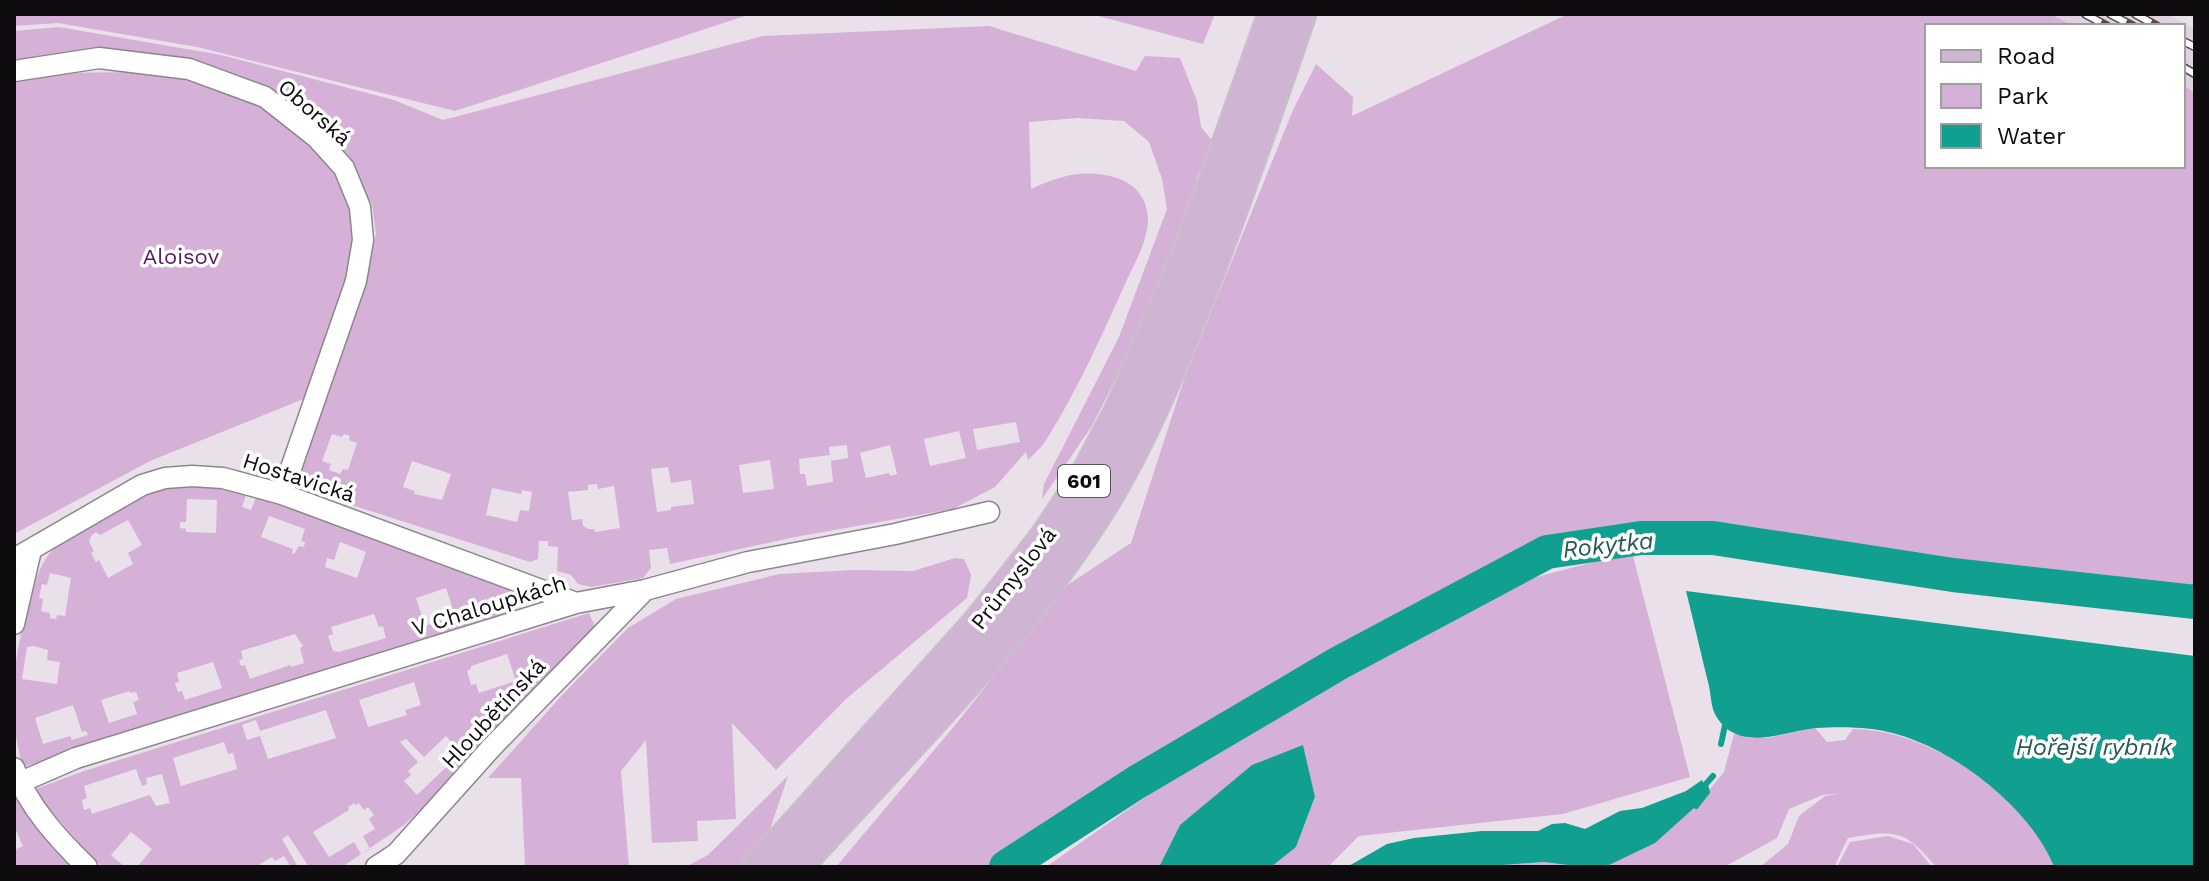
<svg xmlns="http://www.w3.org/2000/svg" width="2209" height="881" font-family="'Work Sans',sans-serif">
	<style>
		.built { fill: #e0d1e1 }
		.green { fill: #d5b1d8; fill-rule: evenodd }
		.water { fill: #11a090 }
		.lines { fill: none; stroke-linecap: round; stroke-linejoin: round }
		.stream { stroke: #11a090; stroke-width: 6 }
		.river { stroke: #11a090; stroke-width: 34 }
		.minor-casing { stroke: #8d858e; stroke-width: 23 }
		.primary-casing { stroke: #c5c5c6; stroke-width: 35 }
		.minor { stroke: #fff; stroke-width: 20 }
		.primary { stroke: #d0b4d3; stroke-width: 32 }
		.rail-casing { stroke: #514c52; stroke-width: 9 }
		.rail { stroke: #fff; stroke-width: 6; stroke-dasharray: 18; stroke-linecap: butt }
		.labels { text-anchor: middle; stroke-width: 7; stroke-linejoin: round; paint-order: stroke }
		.shield { fill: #fff; stroke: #575558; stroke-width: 2 }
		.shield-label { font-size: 20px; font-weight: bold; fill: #0f0c10 }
		.street-label { font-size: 22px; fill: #0f0c10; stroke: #fff }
		.park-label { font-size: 22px; fill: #591362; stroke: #fff }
		.water-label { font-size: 24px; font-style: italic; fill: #265951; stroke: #fff }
	</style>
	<rect width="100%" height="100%" fill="#e9e0ea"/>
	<path class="built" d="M2050 14H2167L2195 29V93L2183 85V26H2074Z"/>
	<path class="green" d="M14 14H751L455 111 197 47 58 23 14 26Z
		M1091 14H1215L1203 44Z
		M1568 14H2050L2074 26H1927V166H2183V85L2195 93V591L1660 523 1617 529 1535 545 1330 659 1253 698 1126 773 1106 787 1031 867H836L956 724 1063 588 1131 543 1184 379 1293 110 1316 64 1353 97 1352 116Z
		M989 26 1136 71 1145 56 1180 58 1197 101 1201 127 1215 144 1198 175 1186 220 1153 304 1092 426 1042 499 1044 484 1119 337 1167 209 1162 179 1149 142 1124 121 1078 118 1029 122 1031 189C1060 176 1082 169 1114 177 1135 183 1148 198 1148 221 1147 243 1134 264 1125 284 1102 335 1078 389 1048 437 1043 446 1035 453 1028 460L1026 452 995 487 953 509 795 537 670 564 667 548 649 550 651 568 643 578 592 587 578 584 571 575 557 571 558 547 548 546V541H539L538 559 530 562 314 493 307 486 301 466 365 281 376 234 372 204 328 138 191 65 14 64V31L59 27 221 55 394 100 443 120 763 36ZM1016 422 1020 442 977 450 973 429ZM959 431 966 458 930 466 924 439ZM332 434 342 437 344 434 350 436 349 440 357 443 348 470 343 469 340 474 329 470 331 464 322 461ZM847 445 848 458 831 461 833 482 807 486 805 474H800L799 459 830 455 829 447ZM890 445 897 474 890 476 889 473 866 478 860 453ZM770 460 774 489 743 493 739 465ZM412 461 451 474 442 500 414 494 415 491 403 487ZM668 467 671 483 691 480 694 504 671 507V510L657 512 651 469ZM597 484 598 489 614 486 620 528 595 532 594 529H588L583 526 582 519 572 520 568 492 588 490V485ZM492 488 521 494 522 490 532 492 529 511 520 510 517 522 486 515Z
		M133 72 180 78 242 93 294 128 339 175 348 193 355 234 352 269 306 398 150 461 14 534V82L63 73Z
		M185 484 214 486 247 492 242 507 251 510 257 495 507 588 516 594 518 608 512 614 23 767C6 710 13 655 31 598 35 583 39 566 50 553 70 530 115 508 143 496 156 490 172 488 185 484ZM187 499 217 500 216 533 186 532V529L180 528V522H186ZM269 516 305 529 301 541 305 542 304 547 299 546 294 554 292 553 293 549 261 537ZM128 520 142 545 128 553 133 564 108 578 99 560 96 562 91 553 94 551 89 542 91 536 96 532 100 535ZM340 542 366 552 357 578 325 567 327 558 334 560ZM50 573 71 578 65 616 57 615 56 619 50 618V613L41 611 43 599 39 598 42 584 47 585ZM446 588 455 616 425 626 416 598ZM374 614 379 627 383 626 386 638 339 652 333 651 328 636 333 634 331 627ZM295 634 303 646 300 648 304 663 291 667 290 665 250 679 245 665 241 666 239 660 243 659 241 651ZM34 646 48 650 47 660 60 662 57 684 22 679 27 647ZM213 662 222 688 185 700 182 691 178 692 175 683 179 682 177 673ZM129 691 130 693 136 692 139 700 133 702 137 714 109 723 101 700ZM73 705 82 732 86 731 88 735 72 740 70 736 43 744 35 718Z
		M1632 552 1690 777 1563 814 1359 836 1328 867H1271L1296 847 1315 798 1303 745 1180 825 1159 867H1046L1204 756 1387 651 1513 583Z
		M955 558 964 559 971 575 967 598 846 699 776 770 732 723 736 819 697 821 698 841 652 843 646 740 621 771 629 867H525L521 778H488L564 693 628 628 676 599 779 574 853 570 913 571Z
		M589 613 596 629 449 784 404 825 342 867H309L288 835 282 839 298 867H291L284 856 275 861 272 857 260 864 261 867H137L152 849 131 832 111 855 125 867H103L88 854 33 790 84 771ZM507 654 516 681 479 693 476 684 471 685 467 671 471 669V666ZM414 682 421 705 405 710 407 715 368 727 359 700ZM326 710 336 738 268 759 260 736 247 740 242 725 256 720 260 731ZM446 736 461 753 417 795 404 781 411 775 408 771 418 762 400 742 406 739 424 757ZM224 742 228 754 233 753 237 769 181 786 173 758ZM136 769 142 786 147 784 146 778 162 774 170 803 156 806 150 795 92 814 90 808 84 810 82 800 87 798 84 786ZM354 803 356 805 359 803 364 810 368 807 374 815 369 819 375 829 363 836 370 849 361 854 354 842 329 857 313 832 349 810 348 807Z
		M1815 728 1827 742 1845 740 1853 729C1929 729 2027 796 2054 867H1936C1905 829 1895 830 1848 838L1834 867H1760L1788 844 1799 816 1825 796 1842 793 1823 795 1789 809 1777 838 1724 867H1478L1544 862 1584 867 1695 807 1724 772 1734 734 1767 738Z
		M788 776 765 844 747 867H685L708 855Z
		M16 796 44 833 76 867H14V850L23 846 14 826Z
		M1888 836 1913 844 1932 867H1837L1850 842Z"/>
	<path class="water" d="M1686 591 2195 656V867H2054C2029 803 1940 737 1872 729 1855 727 1834 727 1817 728 1784 731 1739 754 1716 716 1711 708 1711 695 1709 686 1701 654 1694 623 1686 591Z
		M1303 745 1315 797 1296 847 1271 867H1159L1180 825 1252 765Z
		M1702 780 1707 792 1695 807 1655 843 1609 865 1584 867 1544 862 1477 867H1347L1387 844 1414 838 1482 831H1538L1552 824 1565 823 1585 829 1620 811 1642 808 1686 791Z"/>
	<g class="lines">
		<path class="stream" d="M1721 744 1725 725
			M1696 806 1707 792 1705 785 1713 776"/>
		<path class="river" d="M1006 867 1137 782 1339 663 1547 552 1641 538H1713L1953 575 2195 602"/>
		<defs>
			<path id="minor" d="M14 71 99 58 189 69 265 97 317 138 344 168 360 207 363 240 356 281 282 494
				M14 559 142 485 165 478 192 476 223 478 282 494 576 603
				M14 624 31 550
				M14 768C28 806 58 839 87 867
				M14 785 76 758 576 603 645 590 748 562 895 534 989 512
				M376 867 396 854 492 747 645 590"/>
			<path id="primary" d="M759 867 977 625 1044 540 1083 482 1120 412 1192 246 1274 14
				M796 867C900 752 1018 638 1100 507 1142 440 1171 366 1200 293 1236 201 1268 108 1300 14"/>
		</defs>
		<use href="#minor" class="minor-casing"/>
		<use href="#primary" class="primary-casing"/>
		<use href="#minor" class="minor"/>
		<use href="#primary" class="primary"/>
		<defs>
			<path id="rail" d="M2085 14 2107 26
				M2110 14 2133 26
				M2135 14 2157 26
				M2183 41 2195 47
				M2183 67 2195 74"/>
		</defs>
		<use href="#rail" class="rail-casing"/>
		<use href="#rail" class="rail"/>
	</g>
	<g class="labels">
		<rect class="shield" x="1058" y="465" width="52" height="32" rx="6"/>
		<g class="shield-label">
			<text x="1084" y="488">601</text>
		</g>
		<g class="street-label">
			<text transform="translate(315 112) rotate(41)" y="8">Oborská</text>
			<text transform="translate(299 477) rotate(18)" y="8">Hostavická</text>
			<text transform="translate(1013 578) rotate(-52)" y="8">Průmyslová</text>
			<text transform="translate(489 605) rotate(-17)" y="8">V Chaloupkách</text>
			<text transform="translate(493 713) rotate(-47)" y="8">Hloubětínská</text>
		</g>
		<g class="park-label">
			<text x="181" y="264">Aloisov</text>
		</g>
		<g class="water-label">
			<text transform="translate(1608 545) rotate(-6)" y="8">Rokytka</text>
			<text x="2094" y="755">Hořejší rybník</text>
		</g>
	</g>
	<rect width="2209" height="881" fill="none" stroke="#0f0c10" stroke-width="32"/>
	<rect x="1925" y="24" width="260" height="144" fill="#ffffff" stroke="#9f9e9f" stroke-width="2"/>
	<rect x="1941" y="50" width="40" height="12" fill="#d0b4d3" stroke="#9f9e9f" stroke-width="2"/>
	<text x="1997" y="64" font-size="24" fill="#0f0c10">Road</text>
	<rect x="1941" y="84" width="40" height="24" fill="#d5b1d8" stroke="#9f9e9f" stroke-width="2"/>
	<text x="1997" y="104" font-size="24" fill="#0f0c10">Park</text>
	<rect x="1941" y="124" width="40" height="24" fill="#11a090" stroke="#9f9e9f" stroke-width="2"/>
	<text x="1997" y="144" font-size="24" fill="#0f0c10">Water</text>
</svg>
